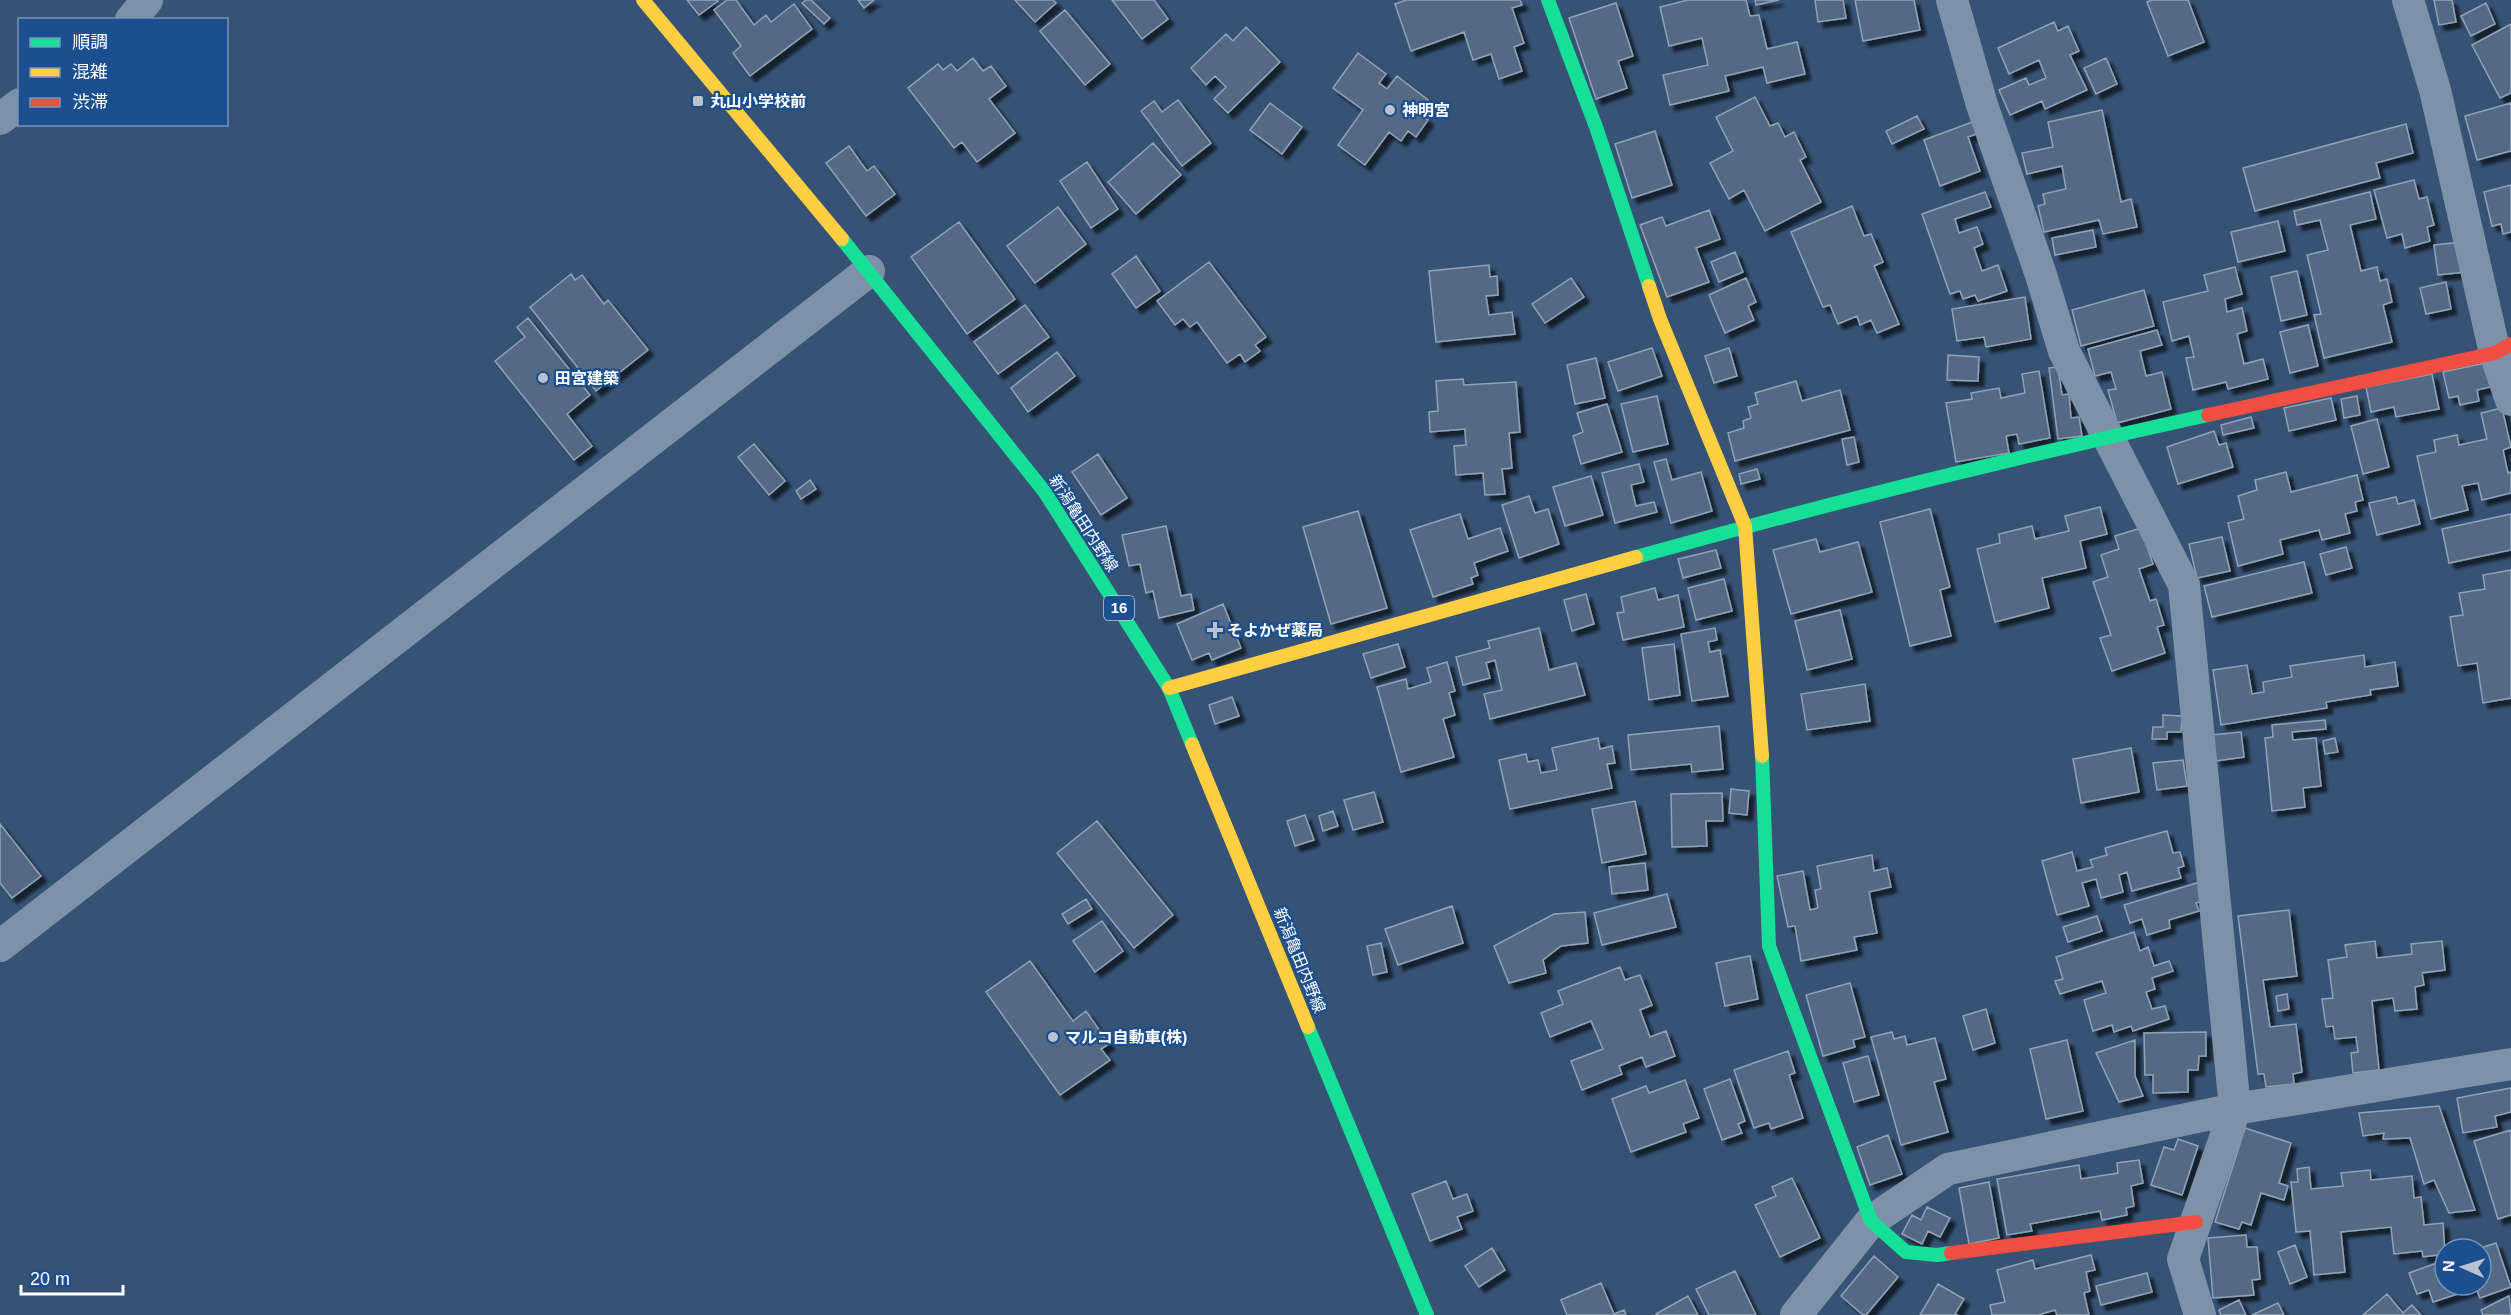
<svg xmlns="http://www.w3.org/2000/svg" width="2511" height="1315" font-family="Helvetica,'Noto Sans JP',sans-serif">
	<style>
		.building { fill: #526984; stroke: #92a2b6; stroke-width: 1.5; filter: url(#shadow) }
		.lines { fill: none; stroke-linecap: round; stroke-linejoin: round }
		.street { stroke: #7d92a8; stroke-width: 32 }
		.fast { stroke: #16e098; stroke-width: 14 }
		.slow { stroke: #ffcf43; stroke-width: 14 }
		.jam { stroke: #f24e42; stroke-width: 14 }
		.poi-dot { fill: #b9c2ce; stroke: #1b4f8f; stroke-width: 2 }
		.labels { text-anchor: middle; stroke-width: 4.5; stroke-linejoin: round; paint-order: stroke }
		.shield { fill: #1b4f8f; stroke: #bbcadd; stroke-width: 1.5 }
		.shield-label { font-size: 15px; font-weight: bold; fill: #fff }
		.poi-label { font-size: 16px; font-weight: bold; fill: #fff; stroke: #1b4f8f; text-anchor: start }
		.street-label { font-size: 16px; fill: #fff; stroke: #1b4f8f }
	</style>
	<defs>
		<filter id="shadow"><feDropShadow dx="5.5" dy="5.5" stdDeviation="1.5" flood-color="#0009"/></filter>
	</defs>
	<rect width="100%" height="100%" fill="#365274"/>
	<path class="building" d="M687 0H717L718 1 699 15Z
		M727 0H736L754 25 766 15 771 22 794 4 812 29 750 76 733 53 741 46 714 10Z
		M806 0H811L830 18 824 24 802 3Z
		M858 0H874L864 8Z
		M1015 0H1053L1056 3 1035 22Z
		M1112 0H1154L1168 19 1142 39Z
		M1406 0H1520L1522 5 1512 8 1524 43 1514 47 1522 71 1499 79 1491 54 1473 60 1464 32 1411 51 1395 4Z
		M1688 0H1746L1750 16 1759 15 1767 49 1797 42 1805 74 1767 83 1763 67 1725 76 1729 91 1670 105 1663 75 1708 65 1702 38 1669 46 1660 7Z
		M1755 0H1779L1756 5Z
		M1815 0H1843L1846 18 1818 22Z
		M1855 0H1914L1920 30 1863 41Z
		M2152 0H2188L2204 42 2168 56 2147 2Z
		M2434 0H2452L2456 22 2439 25Z
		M1616 3 1633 56 1618 61 1627 88 1596 99 1569 18Z
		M2486 3 2495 24 2471 36 2461 16Z
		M1065 10 1110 64 1085 85 1040 31Z
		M2054 22 2058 31 2068 26 2079 51 2070 55 2087 90 2045 109 2042 101 2010 115 1999 90 2026 78 2029 85 2046 78 2039 60 2009 74 1998 48Z
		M2511 24V93L2500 98 2472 45Z
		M1246 27 1280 62 1228 113 1214 99 1226 87 1215 76 1206 85 1191 68 1226 34 1233 41Z
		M1358 53 1386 74 1379 83 1387 89 1397 76 1428 100 1419 113 1428 120 1416 137 1408 131 1401 141 1389 132 1365 165 1338 145 1363 110 1333 88Z
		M973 58 983 71 991 66 1006 86 989 99 1015 133 977 162 962 142 954 148 908 88 938 64 943 70 951 64 957 71Z
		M2106 58 2117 84 2096 94 2084 68Z
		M1755 97 1770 126 1778 123 1785 137 1794 132 1806 157 1800 160 1821 202 1765 231 1744 190 1729 199 1710 163 1733 151 1716 117Z
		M1178 100 1211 143 1182 166 1141 111 1154 101 1162 112Z
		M1270 103 1302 127 1282 154 1250 130Z
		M2511 103V151L2477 160 2465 116Z
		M2102 110 2121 202 2131 199 2137 227 2103 234 2099 220 2044 232 2038 206 2045 204 2043 194 2066 189 2062 166 2027 174 2022 153 2053 147 2048 122Z
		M1917 116 1924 129 1892 144 1886 131Z
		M1975 121 1979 133 1968 137 1980 171 1940 186 1924 140Z
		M2406 124 2413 153 2376 163 2380 178 2255 211 2243 168Z
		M1655 131 1672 185 1632 198 1615 144Z
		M1153 143 1181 175 1136 214 1108 182Z
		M849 146 867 171 874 166 895 194 866 216 826 163Z
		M1087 162 1118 209 1091 228 1060 181Z
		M2414 180 2419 199 2427 197 2434 225 2427 227 2430 241 2405 248 2402 234 2387 238 2374 190Z
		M2511 185V232L2503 234 2501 224 2492 226 2484 192Z
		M1985 192 1991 207 1955 219 1959 233 1977 227 1983 244 1974 248 1982 271 1998 265 2007 291 1978 301 1975 295 1963 299 1960 291 1950 294 1922 214Z
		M2370 192 2376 219 2350 225 2361 271 2377 267 2380 281 2387 279 2392 302 2383 305 2392 342 2324 358 2314 315 2321 314 2307 255 2328 250 2320 220 2297 225 2294 211Z
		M1852 206 1864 236 1871 234 1883 262 1874 266 1899 324 1877 333 1871 320 1860 325 1857 316 1838 324 1830 305 1823 307 1791 232Z
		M1058 207 1086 244 1035 283 1007 246Z
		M1709 210 1720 239 1696 248 1709 282 1667 297 1640 225 1662 217 1666 226Z
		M2278 221 2285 251 2238 262 2231 232Z
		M959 222 1015 299 967 334 911 257Z
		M2093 230 2096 247 2055 255 2052 238Z
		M2462 242 2466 272 2438 275 2434 245Z
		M1735 252 1743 272 1719 282 1711 262Z
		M1136 256 1160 291 1136 308 1112 274Z
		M1209 262 1266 337 1255 345 1260 351 1245 362 1240 354 1227 363 1197 322 1190 327 1183 319 1175 325 1157 301Z
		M1489 265 1490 277 1497 276 1498 295 1486 296 1489 315 1512 312 1515 334 1436 342 1429 271Z
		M2235 267 2242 294 2225 299 2227 312 2242 308 2247 331 2237 334 2244 364 2263 359 2268 379 2228 389 2226 382 2193 390 2186 358 2194 357 2189 336 2172 341 2163 302 2208 291 2204 275Z
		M2297 271 2307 315 2281 321 2271 277Z
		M571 274 575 280 582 275 604 304 608 300 648 350 596 391 530 307Z
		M1571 278 1584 297 1545 323 1532 304Z
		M1746 278 1756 302 1748 306 1754 320 1725 333 1709 295Z
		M2446 282 2451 309 2426 314 2420 288Z
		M2144 290 2154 326 2081 346 2072 310Z
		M2025 297 2031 339 1986 347 1984 337 1957 341 1952 309Z
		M1025 305 1049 337 998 374 974 342Z
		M528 318 590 395 567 414 592 446 574 460 495 361 525 337 517 327Z
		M2308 325 2318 366 2290 373 2280 332Z
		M2157 330 2162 345 2140 351 2146 376 2162 372 2171 409 2117 423 2108 390 2116 389 2111 372 2095 376 2088 349Z
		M1652 348 1662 376 1618 391 1608 362Z
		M1729 348 1737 376 1714 383 1705 356Z
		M1057 352 1075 376 1028 412 1011 388Z
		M1948 355 1979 357 1978 381 1947 380Z
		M1596 358 1605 398 1575 404 1567 365Z
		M2490 362 2495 386 2477 390 2479 401 2460 405 2458 396 2449 398 2443 372Z
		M2058 367 2062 395 2069 394 2071 418 2079 417 2082 436 2058 439 2049 368Z
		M2039 371 2050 438 2019 444 2017 434 2006 436 2009 453 1956 462 1946 403 1972 399 1971 393 1999 388 2001 398 2025 393 2022 374Z
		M2432 374 2439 409 2396 417 2394 407 2371 412 2366 387Z
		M1463 379 1464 385 1516 382 1520 432 1509 433 1512 468 1502 469 1505 494 1485 495 1483 473 1456 475 1454 446 1466 445 1465 429 1430 432 1429 412 1438 411 1436 381Z
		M1796 381 1802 401 1840 390 1850 430 1735 461 1728 433 1744 428 1743 421 1751 418 1748 407 1758 404 1755 393Z
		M1657 396 1668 444 1633 452 1621 404Z
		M2357 396 2360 415 2344 418 2341 399Z
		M2331 398 2336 420 2289 431 2284 408Z
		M1607 404 1622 452 1581 464 1573 436 1583 432 1577 413Z
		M2502 408 2511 447 2503 450 2508 473 2511 472V493L2482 500 2478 483 2462 486 2468 510 2431 519 2417 456 2436 452 2434 440 2457 435 2459 445 2487 439 2481 413Z
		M2251 417 2254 428 2223 435 2221 425Z
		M2377 419 2389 467 2363 474 2351 426Z
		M2214 431 2219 445 2226 443 2233 467 2178 484 2167 447Z
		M1854 437 1859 462 1847 465 1842 439Z
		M754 444 785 481 769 495 738 457Z
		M1098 454 1127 498 1101 515 1072 472Z
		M1666 459 1672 480 1701 472 1712 511 1671 523 1654 462Z
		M1639 464 1644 482 1631 485 1636 506 1654 502 1657 512 1615 523 1602 473Z
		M1757 469 1760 479 1741 484 1739 474Z
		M2286 472 2291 492 2357 475 2363 500 2355 502 2357 511 2345 514 2350 533 2322 540 2319 530 2280 540 2283 554 2238 566 2228 523 2244 519 2238 496 2257 490 2255 480Z
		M1591 476 1603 515 1565 526 1553 487Z
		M810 480 816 489 801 499 796 491Z
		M1529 496 1535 513 1548 509 1559 544 1519 558 1502 505Z
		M2396 497 2398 504 2414 500 2420 524 2377 535 2369 503Z
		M2100 507 2107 534 2080 541 2086 568 2042 578 2049 608 1995 622 1977 549 2000 543 1999 534 2032 526 2035 539 2069 531 2065 516Z
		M1930 509 1950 587 1940 590 1951 636 1910 646 1880 522Z
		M1358 511 1387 608 1331 624 1303 527Z
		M1460 514 1468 539 1500 528 1508 551 1474 563 1478 575 1471 578 1473 584 1433 597 1410 530Z
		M2511 514V550L2449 563 2442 529Z
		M1166 526 1181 596 1191 594 1194 610 1159 618 1153 591 1146 593 1140 564 1129 566 1122 535Z
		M2141 528 2153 564 2139 569 2150 601 2156 599 2164 625 2157 627 2165 653 2112 671 2100 638 2111 635 2093 582 2108 577 2101 555 2119 549 2115 536Z
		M2222 537 2230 571 2197 578 2189 544Z
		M1816 539 1820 552 1858 542 1872 592 1791 614 1773 550Z
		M2346 547 2352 568 2326 575 2320 554Z
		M1716 550 1721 568 1683 578 1678 559Z
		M2304 562 2312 593 2212 617 2204 586Z
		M2511 570V698L2483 703 2477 663 2458 666 2450 617 2463 615 2459 593 2485 589 2483 575Z
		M1724 579 1732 611 1696 620 1688 588Z
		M1655 588 1658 600 1678 595 1684 627 1623 640 1617 613 1624 612 1621 597Z
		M1586 594 1594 624 1572 631 1564 600Z
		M1223 604 1241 648 1212 660 1209 653 1192 660 1177 624Z
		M1840 610 1852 659 1807 670 1795 621Z
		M1539 628 1549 670 1576 663 1585 695 1490 719 1484 694 1502 690 1495 660 1486 663 1490 678 1463 685 1456 657 1490 648 1488 641Z
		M1715 628 1717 640 1708 642 1710 652 1720 650 1728 696 1692 701 1681 634Z
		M1398 644 1405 667 1371 678 1363 654Z
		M1674 644 1680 695 1649 700 1642 648Z
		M2364 655 2365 667 2395 662 2398 686 2370 690 2371 695 2326 702 2327 708 2221 725 2213 670 2247 665 2252 694 2264 692 2263 682 2292 677 2290 666Z
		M1447 662 1455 691 1449 693 1455 715 1443 719 1454 757 1401 772 1377 687 1406 679 1408 689 1431 682 1427 668Z
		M1865 684 1870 721 1807 730 1801 694Z
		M1232 697 1239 716 1215 724 1209 705Z
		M2163 715 2182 716 2181 732H2167V739H2152L2153 727H2163Z
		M2325 720 2326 729 2292 732 2293 740 2316 738 2321 786 2303 788 2305 807 2272 811 2265 738 2273 737 2272 725Z
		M1719 726 1723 769 1692 772 1691 764 1631 770 1628 735Z
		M2241 732 2244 757 2216 761 2212 735Z
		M1598 738 1600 749 1612 746 1615 763 1607 764 1612 788 1510 809 1499 760 1526 754 1528 762 1538 760 1541 773 1557 770 1552 748Z
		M2335 738 2338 752 2325 754 2323 741Z
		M2131 748 2139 792 2081 803 2073 759Z
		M2183 760 2187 786 2157 790 2153 763Z
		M1731 789 1749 791 1747 815 1729 813Z
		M1374 792 1383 822 1353 830 1344 800Z
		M1722 793 1723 821H1706L1707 846 1672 847 1671 794Z
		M1635 801 1646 854 1602 863 1592 809Z
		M1333 811 1338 826 1323 831 1319 816Z
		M1305 815 1314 840 1295 846 1287 821Z
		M1097 821 1173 915 1134 948 1057 853Z
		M0 824 41 876 12 898 0 883Z
		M2167 831 2173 853 2180 852 2184 866 2178 868 2181 878 2132 891 2127 872 2119 875 2123 892 2101 898 2096 879 2082 883 2089 906 2057 915 2042 861 2072 852 2077 871 2093 867 2090 860 2107 855 2105 848Z
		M1872 855 1874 871 1887 868 1891 887 1869 892 1877 933 1854 937 1857 950 1801 961 1795 926 1788 927 1777 876 1803 871 1810 910 1818 908 1815 890 1821 889 1817 866Z
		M1645 863 1648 890 1612 894 1609 867Z
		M2200 882 2206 900 2196 903 2199 911 2169 920 2170 928 2147 935 2142 919 2130 923 2124 905Z
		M1667 894 1676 927 1602 945 1594 913Z
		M1086 899 1092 909 1068 924 1062 914Z
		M1452 906 1463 943 1398 965 1385 929Z
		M2289 910 2297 976 2263 980 2270 1027 2296 1024 2302 1072 2293 1074 2294 1084 2266 1087 2264 1074H2258L2238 916Z
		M1585 912 1588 943 1561 946 1543 960 1546 973 1509 983 1494 946 1554 914Z
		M2097 916 2102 931 2068 942 2063 927Z
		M1102 921 1123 951 1095 972 1073 941Z
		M2134 932 2140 951 2148 947 2154 966 2169 961 2173 971 2152 978 2155 989 2146 992 2152 1009 2165 1006 2169 1019 2133 1031 2131 1026 2114 1032 2112 1025 2093 1031 2084 1000 2106 993 2102 981 2060 994 2055 981 2063 979 2056 957Z
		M2375 941 2377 958 2412 954 2411 944 2442 941 2445 970 2422 973 2424 985 2415 987 2417 1009 2395 1011 2393 998 2372 1001 2379 1070 2353 1073 2351 1053 2358 1052 2356 1037 2335 1039 2333 1026 2326 1027 2322 999 2333 998 2328 960 2347 957 2345 945Z
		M1381 943 1387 972 1373 975 1367 946Z
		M1750 956 1758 999 1725 1006 1716 963Z
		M1030 961 1073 1021 1086 1011 1109 1044 1101 1049 1110 1060 1060 1095 986 992Z
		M1620 967 1625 980 1640 975 1652 1005 1640 1010 1650 1037 1666 1031 1675 1056 1646 1067 1642 1057 1619 1066 1622 1074 1582 1090 1571 1061 1603 1049 1591 1021 1550 1037 1541 1013 1563 1004 1558 991Z
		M1850 983 1865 1037 1853 1040 1855 1047 1823 1056 1806 995Z
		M2287 994 2289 1009 2278 1011 2276 996Z
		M1986 1009 1995 1043 1973 1050 1963 1016Z
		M1892 1032 1894 1039 1905 1036 1907 1045 1935 1038 1946 1079 1934 1082 1948 1132 1901 1145 1871 1037Z
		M2206 1032V1056H2199L2198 1070H2188V1092L2153 1093V1075H2145L2144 1033Z
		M2067 1040 2083 1111 2046 1119 2030 1049Z
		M2135 1040V1076L2143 1096 2119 1102 2096 1053Z
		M1788 1051 1795 1073 1789 1075 1803 1118 1771 1129 1769 1123 1754 1128 1734 1070Z
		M1868 1056 1879 1095 1854 1102 1843 1063Z
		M1730 1079 1745 1121 1738 1124 1742 1133 1722 1140 1704 1089Z
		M1685 1080 1699 1118 1683 1124 1686 1132 1631 1152 1612 1099 1646 1086 1649 1093Z
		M2511 1088V1112L2495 1116 2497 1127 2463 1133 2457 1098Z
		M2439 1106 2475 1210 2449 1213 2434 1180 2424 1184 2410 1138 2383 1139 2384 1133 2363 1136 2359 1113Z
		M2245 1128 2291 1143 2279 1183 2288 1186 2284 1200 2261 1193 2251 1225 2242 1222 2239 1229 2215 1222Z
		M2511 1130V1215L2498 1219 2474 1141Z
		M1888 1135 1902 1174 1870 1185 1857 1147Z
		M2178 1139 2198 1146 2182 1195 2151 1185 2164 1147 2174 1150Z
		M2139 1160 2143 1183 2131 1186 2134 1206 2126 1208 2127 1215 2102 1220 2100 1211 2030 1224 2032 1231 2007 1235 1997 1179 2079 1165 2081 1179 2118 1173 2117 1163Z
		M2309 1167 2311 1189 2343 1186 2341 1173 2370 1170 2371 1180 2412 1176 2414 1198 2421 1197 2424 1225 2443 1223 2445 1254 2423 1257 2422 1251 2394 1254 2391 1227 2341 1232 2345 1272 2314 1275 2310 1231 2296 1232 2291 1182H2298L2297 1169Z
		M1792 1178 1820 1238 1780 1257 1755 1205 1776 1196 1772 1187Z
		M1446 1181 1453 1199 1467 1194 1473 1211 1457 1217 1462 1229 1430 1241 1412 1194Z
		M1989 1182 1999 1238 1969 1244 1959 1188Z
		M1927 1207 1950 1218 1940 1237 1928 1231 1922 1244 1902 1234 1912 1215 1921 1220Z
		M2246 1235 2247 1247H2257L2260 1279 2252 1280 2254 1295 2213 1298 2208 1238Z
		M2496 1243 2511 1287 2480 1298 2476 1288 2433 1302 2429 1290 2417 1294 2409 1273 2445 1260V1285H2481V1249H2478Z
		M2295 1245 2307 1277 2290 1284 2278 1252Z
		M1492 1248 1505 1270 1479 1287 1465 1266Z
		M2091 1255 2095 1270 2086 1272 2090 1291 2084 1293 2089 1315H2057L2055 1310 2038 1315H1992L1990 1305 2005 1302 1997 1270 2033 1260 2035 1269Z
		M1874 1256 1898 1277 1866 1315H1863L1841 1296Z
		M1735 1271 1756 1315H1709L1696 1289Z
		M2147 1273 2152 1292 2101 1305 2096 1286Z
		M1601 1283 1614 1314 1624 1310 1626 1315H1567L1561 1300Z
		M1938 1284 1964 1299 1955 1314 1958 1315H1920Z
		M2387 1294 2403 1313 2412 1305 2421 1315H2363Z
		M1688 1296 1698 1315H1657L1656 1314Z
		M2509 1296 2511 1315H2483L2481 1310Z
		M2239 1300 2246 1315H2221L2219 1310Z
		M2278 1303 2284 1315H2252Z"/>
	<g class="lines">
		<path class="street" d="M1952 0 1982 105 2041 275 2064 351 2184 585 2235 1109 2183 1259 2200 1315
			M2408 0 2435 90 2495 353 2511 400
			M131 20 147 0
			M0 119 20 104
			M0 946 869 271
			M1796 1315 1871 1221 1948 1169 2235 1109 2511 1064"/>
		<path class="fast" d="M1548 0 1596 127 1649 286
			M842 239 1044 491 1169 688 1192 744
			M1636 557C1825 504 2016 457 2208 415
			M1762 756 1769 946 1871 1221 1906 1252 1937 1255 1951 1253
			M1308 1027 1427 1315"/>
		<path class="slow" d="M643 0 842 239
			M1649 286 1660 319 1745 526 1762 756
			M1169 688 1636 557
			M1192 744 1308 1027"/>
		<path class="jam" d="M2208 415 2495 353 2511 344
			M1951 1253 2196 1222"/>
	</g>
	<g class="poi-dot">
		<rect x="692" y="95" width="12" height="12" rx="3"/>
		<circle cx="1390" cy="110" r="6"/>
		<circle cx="543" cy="378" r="6"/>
		<path d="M1212 621h6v6h6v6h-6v6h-6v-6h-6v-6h6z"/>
		<circle cx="1053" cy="1037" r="6"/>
	</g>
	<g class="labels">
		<rect class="shield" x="1104" y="596" width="30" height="24" rx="4.5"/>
		<g class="shield-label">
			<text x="1119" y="613">16</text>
		</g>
		<g class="poi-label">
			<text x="710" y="107">丸山小学校前</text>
			<text x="1402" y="116">神明宮</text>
			<text x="555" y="384">田宮建築</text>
			<text x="1227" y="636">そよかぜ薬局</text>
			<text x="1065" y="1043">マルコ自動車(株)</text>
		</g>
		<g class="street-label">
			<text transform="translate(1084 523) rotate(57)" y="6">新潟亀田内野線</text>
			<text transform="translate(1300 960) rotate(68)" y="6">新潟亀田内野線</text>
		</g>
	</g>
	<rect x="18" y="18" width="210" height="108" fill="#1b4f8f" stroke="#7695bc" stroke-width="1.5"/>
	<rect x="30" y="38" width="30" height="9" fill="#16e098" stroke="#7695bc" stroke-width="1.5"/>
	<text x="72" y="48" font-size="18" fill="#ffffff">順調</text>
	<rect x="30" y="68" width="30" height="9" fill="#ffcf43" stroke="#7695bc" stroke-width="1.5"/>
	<text x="72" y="78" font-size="18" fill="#ffffff">混雑</text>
	<rect x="30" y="98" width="30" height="9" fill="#f24e42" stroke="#7695bc" stroke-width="1.5"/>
	<text x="72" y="108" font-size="18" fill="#ffffff">渋滞</text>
	<g transform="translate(2463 1267) rotate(273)"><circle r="28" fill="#1b4f8f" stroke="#7695bc" stroke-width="1.5"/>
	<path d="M0-4.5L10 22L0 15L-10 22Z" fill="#b9c2ce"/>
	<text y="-9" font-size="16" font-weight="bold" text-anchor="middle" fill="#ffffff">N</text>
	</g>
	<path d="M21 1285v9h102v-9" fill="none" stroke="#ffffff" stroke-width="3"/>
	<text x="30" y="1285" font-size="18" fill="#ffffff" stroke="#1b4f8f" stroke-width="4.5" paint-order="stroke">20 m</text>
</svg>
